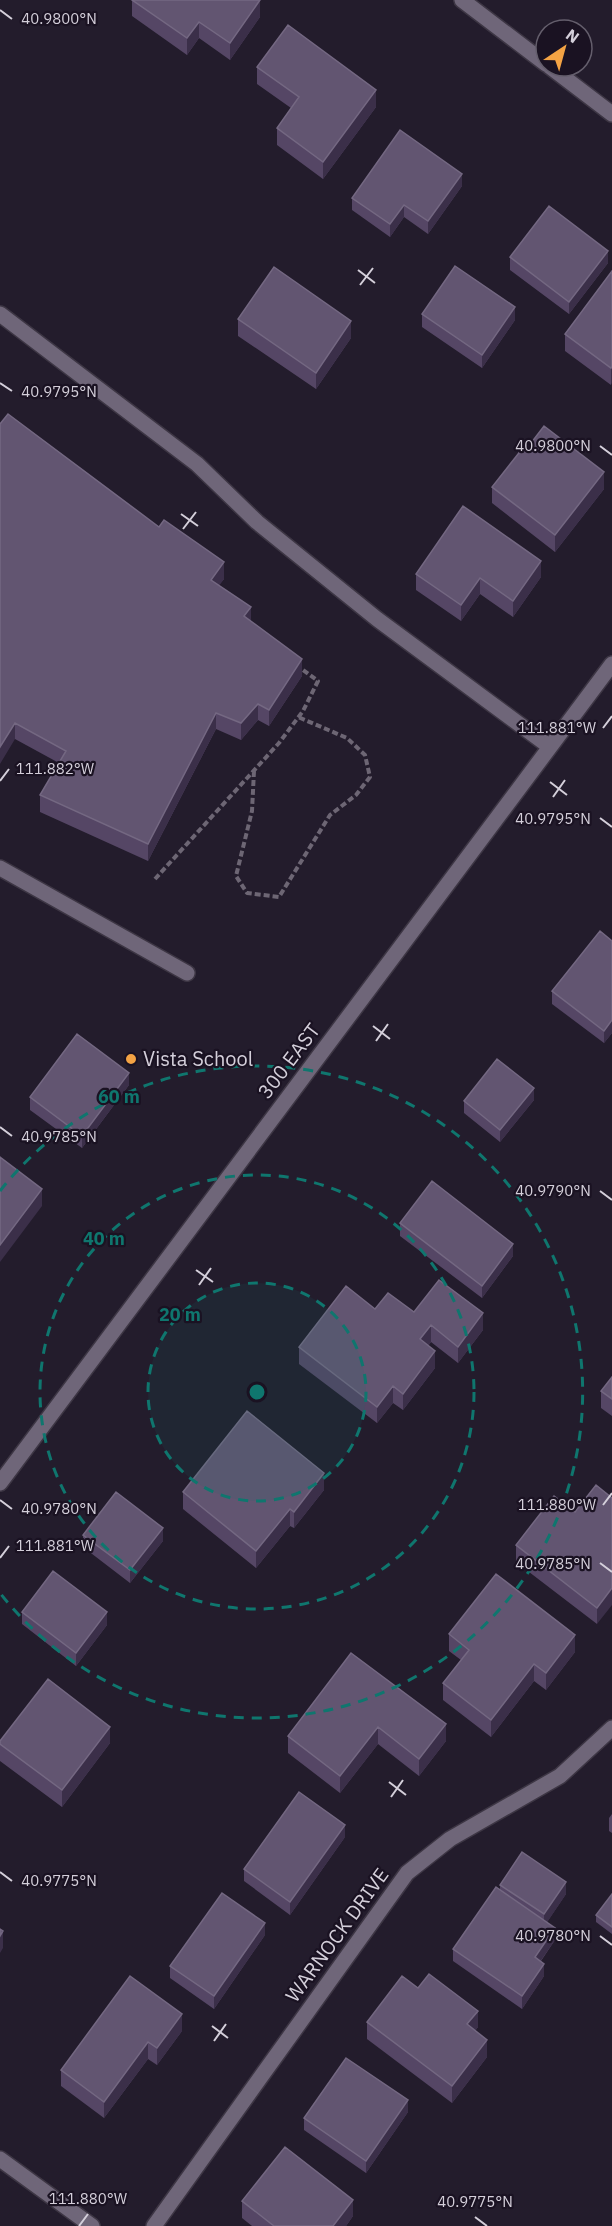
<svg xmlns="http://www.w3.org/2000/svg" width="612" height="2226" font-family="'IBM Plex Sans',sans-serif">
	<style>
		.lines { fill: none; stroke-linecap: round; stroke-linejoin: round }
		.minor-casing { stroke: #3d3644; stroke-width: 18 }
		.path { stroke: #6d6674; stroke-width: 4; stroke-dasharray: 6 3; stroke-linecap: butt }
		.minor { stroke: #6f6679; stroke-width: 15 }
		.wall { fill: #554665 }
		.shaded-wall { fill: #3b2f49 }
		.building { fill: #625571; stroke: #746882; stroke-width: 1.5 }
		.ticks { fill: none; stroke: #d4cfda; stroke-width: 2 }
		.ring { fill: none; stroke: #0f766e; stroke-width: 3; stroke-dasharray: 10 8 }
		.poi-dot { fill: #f4a344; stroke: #1a1222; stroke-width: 2 }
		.labels { text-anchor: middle; stroke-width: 4.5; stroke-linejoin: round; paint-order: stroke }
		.poi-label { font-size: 20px; fill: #d4cfda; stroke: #1a1222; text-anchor: start }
		.street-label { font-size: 20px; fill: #d4cfda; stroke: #1a1222 }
		.ticks-label { font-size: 15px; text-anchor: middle; fill: #d4cfda; stroke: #1a1222; stroke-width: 4.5; stroke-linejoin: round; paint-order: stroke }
		.centre { fill: #0f766e; stroke: #1a1222; stroke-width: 3 }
		.ring-label { font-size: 18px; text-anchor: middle; font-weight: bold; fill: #0f766e; stroke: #1a1222; stroke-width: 4.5; stroke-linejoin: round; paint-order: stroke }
	</style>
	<rect width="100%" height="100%" fill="#231c2c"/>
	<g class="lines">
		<defs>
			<path id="minor" d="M462 0 546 64
				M549 66 612 114
				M0 314 197 464 257 522 377 619 550 747
				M0 868 187 973
				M0 1483 612 664
				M0 2159 92 2226
				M154 2226 407 1873 450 1839 560 1776 612 1728"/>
		</defs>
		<use href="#minor" class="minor-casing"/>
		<path class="path" d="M254 771 252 811 236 876 247 893 279 897 330 815 356 795 370 777 365 755 347 738 298 717
			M155 879 279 743 303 711 318 681 299 667"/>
		<use href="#minor" class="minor"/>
	</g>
	<path class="wall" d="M132 0 260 17 230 60 199 38 187 55 132 16Z
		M257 67 376 107 323 179 277 145V128L291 108 257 84Z
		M462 186 428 234 404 217 390 237 352 210V198Z
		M510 257 608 263 569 314 510 270Z
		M612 271 611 385 565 351V334Z
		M422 314 515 320 482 368 422 327Z
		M238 319 351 338 316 389 238 336Z
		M0 424 224 579 219 585 251 621 302 676 269 726 258 720 241 740 216 729 148 861 40 812V795L59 763 15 739Z
		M525 451 604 489 555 552 492 503V487Z
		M416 574 541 577 513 617 480 594 461 621 416 590Z
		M612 941V1033L604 1043 552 1004V991Z
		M129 1085 82 1148 30 1110V1097Z
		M534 1100 500 1142 464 1113V1101Z
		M400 1223 513 1256 482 1298 400 1236Z
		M375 1309 414 1312 483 1330 458 1363 431 1342 428 1346 435 1368 403 1410 393 1403 377 1423 299 1364V1347Z
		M612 1377V1416L601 1408V1391Z
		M324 1490 294 1528 290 1526 256 1568 183 1509V1492Z
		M612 1498 597 1624 516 1562V1545L575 1512Z
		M83 1535 163 1541 130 1583 83 1547Z
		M22 1612 107 1625 76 1666 22 1624Z
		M449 1634 575 1652 546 1690 534 1681 491 1737 443 1700V1683L461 1660 449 1651Z
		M351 1653 446 1741 419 1776 378 1744 340 1793 288 1753V1736Z
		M0 1741 110 1743 62 1807 0 1761Z
		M612 1814V1833L609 1831V1818Z
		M345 1837 290 1915 244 1881V1869Z
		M500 1885 566 1894 547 1922 555 1940 541 1961 544 1976 522 2009 453 1961V1949L500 1890Z
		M612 1894V1934L596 1922V1915Z
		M265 1935 214 2009 170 1978V1966Z
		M418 1988 478 2027 475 2031 487 2057 452 2103 367 2039V2022Z
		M182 2031 157 2065 148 2059 104 2118 61 2086V2070Z
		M408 2112 366 2173 304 2130V2118Z
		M242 2201 353 2216 346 2226H252L242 2218Z"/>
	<path class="shaded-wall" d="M260 0V17L230 60V43Z
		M199 22V38L187 55V38Z
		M376 90V107L323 179V162Z
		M462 174V186L428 234V221Z
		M404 205V217L390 237V224Z
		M608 251V263L569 314V302Z
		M515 307V320L482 368V355Z
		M351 321V338L316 389V373Z
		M612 366V383L611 385V368Z
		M604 472V489L555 552V535Z
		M541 561V577L513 617V601Z
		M224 562V579L211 596V580Z
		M480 578V594L461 621V605Z
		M251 607V624L244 616Z
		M302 659V676L269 726V710Z
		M258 704V720L241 740V723Z
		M216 713V729L148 861V844Z
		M15 723V739L0 764V747Z
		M612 1020V1033L604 1043V1031Z
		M129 1073V1085L82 1148V1136Z
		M534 1088V1100L500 1142V1130Z
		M42 1189V1206L0 1262V1245Z
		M513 1244V1256L482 1298V1286Z
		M483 1313V1330L458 1363V1347Z
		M431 1325V1342L420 1356V1339Z
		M435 1351V1368L403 1410V1394Z
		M393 1386V1403L377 1423V1407Z
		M324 1473V1490L294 1528V1512Z
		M290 1509V1526L256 1568V1551Z
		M163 1528V1541L130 1583V1570Z
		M612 1588V1605L597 1624V1608Z
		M107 1612V1625L76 1666V1653Z
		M575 1635V1652L546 1690V1673Z
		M534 1664V1681L491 1737V1720Z
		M446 1724V1741L419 1776V1759Z
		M110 1727V1743L62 1807V1790Z
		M378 1727V1744L340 1793V1776Z
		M345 1825V1837L290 1915V1902Z
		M566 1882V1894L544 1927V1914Z
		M265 1923V1935L214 2009V1996Z
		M555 1928V1940L535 1969V1957Z
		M3 1931V1948L0 1953V1936Z
		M544 1964V1976L522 2009V1996Z
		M478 2011V2027L467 2041V2024Z
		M182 2014V2031L157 2065V2048Z
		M487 2040V2057L452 2103V2086Z
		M148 2042V2059L104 2118V2102Z
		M408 2100V2112L366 2173V2161Z
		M353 2200V2216L346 2226H333Z"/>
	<path class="building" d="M132 0H260L230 43 199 22 187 38Z
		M288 25 376 90 323 162 277 128 299 97 257 67Z
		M400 130 462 174 428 221 404 205 390 224 352 198Z
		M549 206 608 251 569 302 510 257Z
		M455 266 515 307 482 355 422 314Z
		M274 267 351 321 316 373 238 319Z
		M612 271V366L611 368 565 334Z
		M8 414 159 527 164 520 224 562 211 580 251 607 244 616 302 659 269 710 258 704 241 723 216 713 148 844 40 795 66 751 15 723 0 747V424Z
		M544 426 604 472 555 535 492 487 522 449 525 451Z
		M463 506 541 561 513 601 480 578 461 605 416 574Z
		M600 931 612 941V1020L604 1031 552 991Z
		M77 1034 129 1073 82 1136 30 1097Z
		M497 1059 534 1088 500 1130 464 1101Z
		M0 1157 42 1189 0 1245Z
		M432 1181 513 1244 482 1286 400 1223Z
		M439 1280 483 1313 458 1347 431 1325 420 1339 435 1351 403 1394 393 1386 377 1407 299 1347 346 1286 375 1309 388 1293 414 1312Z
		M612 1377V1399L601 1391Z
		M247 1411 324 1473 294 1512 290 1509 256 1551 183 1492Z
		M596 1485 612 1498V1588L597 1608 516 1545 554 1496 575 1512Z
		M116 1492 163 1528 130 1570 83 1535Z
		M53 1571 107 1612 76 1653 22 1612Z
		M496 1574 575 1635 546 1673 534 1664 491 1720 443 1683 469 1650 449 1634Z
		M351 1653 446 1724 419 1759 378 1727 340 1776 288 1736Z
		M48 1679 110 1727 62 1790 0 1744V1741Z
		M299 1792 345 1825 290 1902 244 1869Z
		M522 1852 566 1882 544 1914 500 1885Z
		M496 1887 555 1928 535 1957 544 1964 522 1996 453 1949Z
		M222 1893 265 1923 214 1996 170 1966Z
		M612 1894V1927L596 1915Z
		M0 1929 3 1931 0 1936Z
		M429 1974 478 2011 467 2024 487 2040 452 2086 367 2022 402 1976 418 1988Z
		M130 1976 182 2014 157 2048 148 2042 104 2102 61 2070Z
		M346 2058 408 2100 366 2161 304 2118Z
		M285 2147 353 2200 333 2226H274L242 2201Z"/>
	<path class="ticks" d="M0 10 12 19M358 270 375 283M360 285 373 268M0 383 12 391M600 446 612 455M181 514 198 526M183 529 196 512M603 728 612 716M0 781 9 769M550 782 567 795M553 797 565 780M600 818 612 827M373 1026 390 1039M376 1041 388 1024M0 1127 12 1136M600 1191 612 1200M196 1270 213 1282M199 1285 211 1268M0 1500 12 1509M603 1505 612 1493M0 1558 9 1546M600 1563 612 1572M389 1782 406 1795M391 1797 403 1780M0 1872 12 1881M600 1936 612 1945M212 2026 228 2038M214 2041 226 2024M475 2217 487 2226M79 2226 88 2214"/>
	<circle cx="257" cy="1392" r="109" fill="#0f766e" fill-opacity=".12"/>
	<g class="ring">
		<circle cx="257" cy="1392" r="109"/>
		<circle cx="257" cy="1392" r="217"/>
		<path d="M0 1191A326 326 0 1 1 0 1593"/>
	</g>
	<circle class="poi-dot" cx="131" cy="1059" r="6"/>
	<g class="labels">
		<g class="poi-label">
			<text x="143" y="1066">Vista School</text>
		</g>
		<g class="street-label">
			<text transform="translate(289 1061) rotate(-53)" y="7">300 EAST</text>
			<text transform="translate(337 1935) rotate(-54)" y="7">WARNOCK DRIVE</text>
		</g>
	</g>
	<g class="ticks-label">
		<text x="59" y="24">40.9800°N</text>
		<text x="59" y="397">40.9795°N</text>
		<text x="553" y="451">40.9800°N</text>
		<text x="557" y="733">111.881°W</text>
		<text x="55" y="774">111.882°W</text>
		<text x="553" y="824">40.9795°N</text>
		<text x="59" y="1142">40.9785°N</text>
		<text x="553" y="1196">40.9790°N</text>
		<text x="557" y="1510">111.880°W</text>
		<text x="59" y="1514">40.9780°N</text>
		<text x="55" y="1551">111.881°W</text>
		<text x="553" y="1569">40.9785°N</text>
		<text x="59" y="1886">40.9775°N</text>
		<text x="553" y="1941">40.9780°N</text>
		<text x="88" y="2204">111.880°W</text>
		<text x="475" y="2207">40.9775°N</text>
	</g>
	<circle cx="257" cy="1392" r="9" class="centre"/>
	<g class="ring-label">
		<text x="119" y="1103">60 m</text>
		<text x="104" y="1245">40 m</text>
		<text x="180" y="1321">20 m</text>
	</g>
	<g transform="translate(564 48) rotate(36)"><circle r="28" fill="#1a1222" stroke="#645e6c" stroke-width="1.5"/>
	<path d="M0-4.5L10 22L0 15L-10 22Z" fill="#f4a344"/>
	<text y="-9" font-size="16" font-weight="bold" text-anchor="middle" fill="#d4cfda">N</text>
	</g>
</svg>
